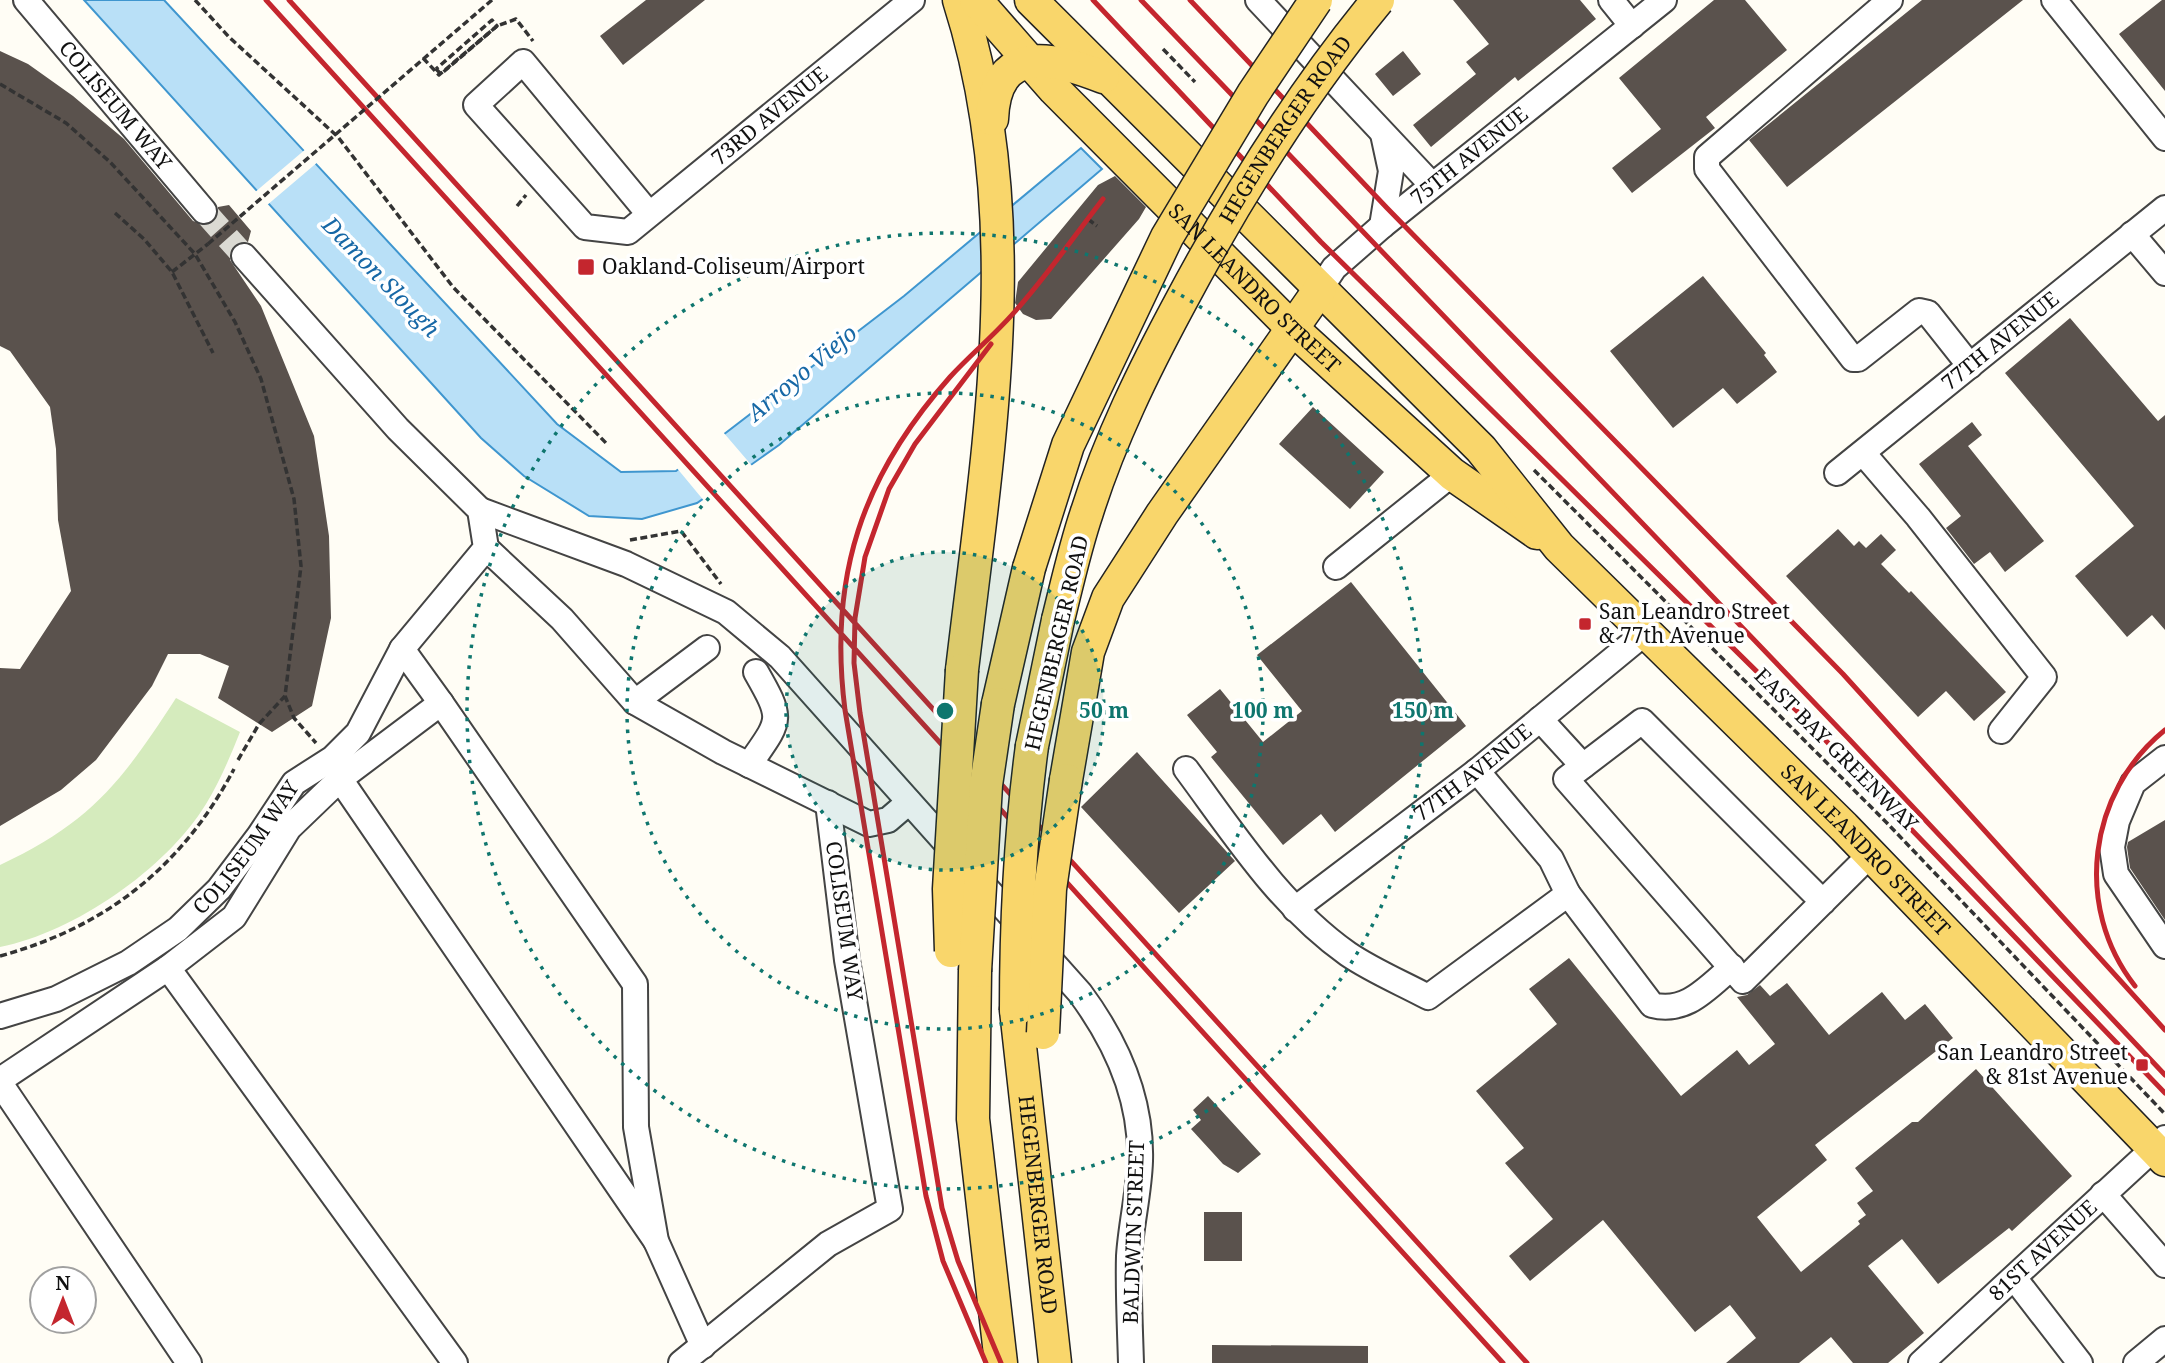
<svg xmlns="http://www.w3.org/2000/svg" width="2165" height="1363" font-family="'Noto Serif',serif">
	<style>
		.green { fill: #d5ebbd }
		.water { fill: #b9e0f7; stroke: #3f96cf; stroke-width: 2 }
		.pier { fill: #fffdf5 }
		.building { fill: #5a524d }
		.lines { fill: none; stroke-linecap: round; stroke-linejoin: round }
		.minor-tunnel { stroke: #dbdad3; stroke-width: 24; stroke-dasharray: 24 12; stroke-linecap: butt }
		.minor-casing { stroke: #444; stroke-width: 28 }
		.major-casing { stroke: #222; stroke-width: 35 }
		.path { stroke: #333; stroke-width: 3.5; stroke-dasharray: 7 3.5; stroke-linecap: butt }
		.minor { stroke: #fff; stroke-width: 24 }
		.major { stroke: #f9d66b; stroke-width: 32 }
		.rail { stroke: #c4262e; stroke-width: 5 }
		.major-bridge-casing { stroke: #222; stroke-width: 35; stroke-linecap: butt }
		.path-bridge { stroke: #333; stroke-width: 3.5; stroke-dasharray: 7 3.5; stroke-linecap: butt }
		.major-bridge { stroke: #f9d66b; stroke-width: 32 }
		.ring { fill: none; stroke: #0f766e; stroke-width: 3.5; stroke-dasharray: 3.5 7 }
		.poi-dot { fill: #c4262e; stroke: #fff; stroke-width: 2.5 }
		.labels { text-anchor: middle; stroke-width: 7; stroke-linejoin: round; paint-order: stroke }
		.street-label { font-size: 21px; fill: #111; stroke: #fff }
		.poi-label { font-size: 21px; fill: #111; stroke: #fff; text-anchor: start }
		.water-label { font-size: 23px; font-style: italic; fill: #1768a6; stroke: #fff }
		.centre { fill: #0f766e; stroke: #fff; stroke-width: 3.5 }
		.ring-label { font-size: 21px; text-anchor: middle; font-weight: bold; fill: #0f766e; stroke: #fff; stroke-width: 7; stroke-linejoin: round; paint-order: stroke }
	</style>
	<rect width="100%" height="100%" fill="#fffdf5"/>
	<path class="green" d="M176 698 240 732C230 757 220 781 206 804 166 869 75 932 0 947V865C92 822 122 781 176 698Z"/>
	<path class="water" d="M84 0H164L557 424 621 472 676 471 904 296 1081 148 1102 169 779 445 697 503 642 519 589 516 524 476 481 438Z"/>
	<path class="pier" d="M307 148 319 161 266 206 254 193Z
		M723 432 753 467 705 502 676 467Z"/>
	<path class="building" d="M646 0H705L623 65 600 36Z
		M1453 0H1580L1596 19 1518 81 1515 77 1431 147 1413 125 1476 74 1466 62 1489 44Z
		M1714 0H1745L1787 50 1706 117 1715 128 1632 193 1612 168 1661 129 1619 78Z
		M1922 0H2023L1787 187 1749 140Z
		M2162 0H2165V91L2119 34Z
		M0 51 28 64 73 96 124 139 193 221 207 225 218 217V207L229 205 251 231 248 242 234 245 230 260 261 306 314 436 329 536 331 618 312 706 272 732 218 698 229 666 200 654H168L152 686 96 760 61 790 0 826V668L20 669 71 591 58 520 56 449 50 407 10 351 0 346Z
		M1403 51 1421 74 1393 96 1375 74Z
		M1115 176 1146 207 1139 219 1051 319 1036 320 1023 314 1015 303 1018 282 1098 185Z
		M1703 276 1766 353 1764 355 1777 372 1737 404 1723 388 1673 428 1610 351Z
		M2070 318 2158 421 2165 415V630L2152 615 2127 637 2075 576 2134 526 2005 373Z
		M1313 407 1384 472 1350 509 1279 444Z
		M1972 422 1982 435 1968 446 2044 541 2005 572 1990 552 1974 564 1946 528 1961 516 1919 464Z
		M1838 529 1854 546 1859 541 1866 548 1881 534 1896 550 1881 564 1909 593 1911 591 2006 692 1974 721 1946 691 1918 717 1786 576Z
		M1351 582 1466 726 1335 832 1321 814 1283 845 1211 757 1217 752 1187 715 1220 689 1263 742 1302 711 1257 655Z
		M1137 752 1235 861 1179 913 1081 807Z
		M2165 820V920L2130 868 2127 847 2128 842Z
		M1569 958 1681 1096 1737 1050 1749 1065 1775 1044 1737 997 1747 995 1760 985 1770 996 1787 983 1829 1035 1882 992 1905 1020 1925 1004 1953 1038 1815 1145 1827 1160 1757 1217 1801 1272 1860 1224 1858 1221 1866 1215 1857 1203 1873 1191 1855 1168 1912 1122H1918L1976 1069 2072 1176 2012 1231 2009 1228 1938 1284 1902 1239 1868 1266 1924 1333 1888 1363H1853L1831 1337 1799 1363H1726L1756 1338 1730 1305 1695 1332 1603 1220 1530 1281 1509 1256 1553 1219 1505 1163 1524 1148 1476 1091 1557 1024 1529 989Z
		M1208 1096 1261 1154 1238 1173 1223 1164 1191 1129 1201 1120 1193 1110Z
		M1204 1212H1242V1261H1204Z
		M1212 1345 1368 1346V1363H1212Z"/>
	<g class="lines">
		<path class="minor-tunnel" d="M204 211 244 256"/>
		<defs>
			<g id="minor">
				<path id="s1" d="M26 0 204 211"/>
				<path d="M1258 0 1432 185"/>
				<path d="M1611 0 1632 26"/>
				<path d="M1890 0 1707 157V169L1853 359H1858L1919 311 1928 313 1970 366"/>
				<path d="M2054 0 2165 138"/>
				<path id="s2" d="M649 214 523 62 476 105 585 227 628 232 912 0"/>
				<path d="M1382 226 1391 171 1383 134"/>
				<path d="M2132 234 2165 273"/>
				<path id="s3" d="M1320 289 1334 268 1382 226 1664 0"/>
				<path d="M1863 453 1918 517 2044 677 2001 731"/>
				<path id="s4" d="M1837 473 2165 208"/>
				<path d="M480 510 626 564 726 612 780 657 1080 993C1117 1043 1142 1098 1140 1161 1139 1193 1131 1224 1129 1256 1128 1291 1130 1328 1131 1363"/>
				<path d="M486 548 562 619 635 702 723 752 869 824 888 820 909 802"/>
				<path d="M1336 567 1452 474"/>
				<path d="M402 649 441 703"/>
				<path d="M635 702 707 648"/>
				<path d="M1540 719 1583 766"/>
				<path d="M2165 758 2133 783 2117 821 2112 847 2116 874 2165 946"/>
				<path d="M749 765C781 719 784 721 756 672"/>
				<path d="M1186 769C1235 835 1280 906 1348 954 1373 971 1402 983 1428 997L1568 894 1551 859 1477 771"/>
				<path d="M340 779 441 703 635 984 636 1127 656 1241 703 1346"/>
				<path d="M1568 894 1652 1005C1686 1014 1707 988 1732 967"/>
				<path d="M1823 902 1642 721 1566 779 1743 981 1871 854"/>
				<path id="s5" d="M1295 909 1477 771 1646 632"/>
				<path d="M168 968 455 1363"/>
				<path id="s6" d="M0 1016 56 999 128 963 178 929 219 889 259 836 294 783 333 758 358 733 402 649 486 548 480 510 398 429 244 256"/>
				<path d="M0 1080 168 968 234 917 289 828 340 779 656 1241"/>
				<path d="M0 1083 189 1363"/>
				<path d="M2103 1194 2165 1265"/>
				<path d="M2015 1279 2080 1363"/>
				<path d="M681 1363 828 1244 890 1209 847 960 828 803"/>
				<path id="s7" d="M1921 1363 2165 1138"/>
				<path d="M2136 1363 2165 1339"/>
			</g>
			<g id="major">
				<path d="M959 0C1029 218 988 448 962 670"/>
				<path id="s8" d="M976 0 1054 89 1294 330 1452 474 1537 533"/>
				<path id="s9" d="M1031 0 1481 449 1559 547 1844 827 2165 1160"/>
				<path d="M992 119C995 43 1053 57 1103 77"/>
				<path d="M998 704 1029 568"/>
				<path d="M1032 746 1058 620"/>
				<path d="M1066 780 1088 652 1108 598 1162 514 1320 289"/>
				<path d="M975 971 973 1119 1001 1363"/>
				<path id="s10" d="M1016 1010 1055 1363"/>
			</g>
		</defs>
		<use href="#minor" class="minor-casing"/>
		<use href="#major" class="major-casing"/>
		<path class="path" d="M195 0 229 37 338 137 453 287 607 444
			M1163 49 1195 82
			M436 69 441 74 497 26 516 19 533 41
			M0 84 66 123 110 162 195 254 235 322 261 379 294 499 301 566 285 696 294 718 316 743
			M517 206 526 195
			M115 213 144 239 172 272 213 353
			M1088 219 1097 226
			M172 272 208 244
			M1534 470 1887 823 2165 1114
			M630 540 681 531 721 584
			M238 760 259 724 285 696
			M0 956C106 927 182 867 234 769"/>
		<use href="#minor" class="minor"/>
		<use href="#major" class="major"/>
		<path class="rail" d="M266 0 1503 1363
			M289 0 1527 1363
			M1093 0 1321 242 1806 720 2165 1093
			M1141 0 1849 739 2165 1075
			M1190 0 1387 208 1843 674 2165 1030
			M991 344 915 444 889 489 865 557 855 618 854 663 860 713 942 1208 958 1261 1001 1363
			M2135 986C2073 907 2088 792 2165 730
			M986 1363 943 1261 926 1196 845 710C828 577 862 476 950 377 972 353 997 333 1018 308 1048 274 1075 235 1103 199"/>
		<defs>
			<g id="major-bridge">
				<path d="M1029 568 1068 445 1167 237 1253 94 1316 0"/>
				<path id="s11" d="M1058 620C1067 584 1075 547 1087 512 1110 439 1144 370 1180 303 1237 196 1301 93 1378 0"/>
				<path d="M951 951 949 889 962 670"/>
				<path d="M975 971 986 785 998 704"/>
				<path d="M1016 1010C1016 921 1020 835 1032 746"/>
				<path d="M1043 1033 1050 889 1066 780"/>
			</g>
		</defs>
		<use href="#major-bridge" class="major-bridge-casing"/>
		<path class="path-bridge" d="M423 58 439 75 497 26 492 20 436 69
			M208 244 492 0"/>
		<use href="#major-bridge" class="major-bridge"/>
	</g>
	<circle cx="945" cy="711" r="159" fill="#0f766e" fill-opacity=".12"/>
	<g class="ring">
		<circle cx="945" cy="711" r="159"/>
		<circle cx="945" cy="711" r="318"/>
		<circle cx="945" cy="711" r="478"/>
	</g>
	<g class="poi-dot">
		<rect x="577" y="258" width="18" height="18" rx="3.5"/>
		<rect x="1578" y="617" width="14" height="14" rx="3.5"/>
		<rect x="2135" y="1058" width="14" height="14" rx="3.5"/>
	</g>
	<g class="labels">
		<g class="street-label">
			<text dy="7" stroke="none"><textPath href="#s1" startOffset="138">COLISEUM WAY</textPath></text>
			<text dy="7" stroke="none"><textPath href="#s2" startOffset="651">73RD AVENUE</textPath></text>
			<text dy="7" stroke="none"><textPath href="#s11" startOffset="544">HEGENBERGER ROAD</textPath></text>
			<text dy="7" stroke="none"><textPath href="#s3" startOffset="201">75TH AVENUE</textPath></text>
			<text dy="7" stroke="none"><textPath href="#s8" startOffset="401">SAN LEANDRO STREET</textPath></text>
			<text dy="7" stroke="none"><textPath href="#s4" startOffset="210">77TH AVENUE</textPath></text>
			<text transform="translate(1057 643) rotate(-77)" y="7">HEGENBERGER ROAD</text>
			<text transform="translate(1836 750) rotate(45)" y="7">EAST BAY GREENWAY</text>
			<text dy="7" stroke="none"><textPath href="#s5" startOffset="224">77TH AVENUE</textPath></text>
			<text dy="7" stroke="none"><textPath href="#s6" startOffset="306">COLISEUM WAY</textPath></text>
			<text dy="7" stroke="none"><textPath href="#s9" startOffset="1192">SAN LEANDRO STREET</textPath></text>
			<text transform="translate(844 921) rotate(82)" y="7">COLISEUM WAY</text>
			<text dy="7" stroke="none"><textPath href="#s10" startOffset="196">HEGENBERGER ROAD</textPath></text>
			<text transform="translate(1134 1232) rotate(-88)" y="7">BALDWIN STREET</text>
			<text dy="7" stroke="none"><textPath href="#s7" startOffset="166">81ST AVENUE</textPath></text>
		</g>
		<g class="poi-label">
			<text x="602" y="274">Oakland-Coliseum/Airport</text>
			<text x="1599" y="619">San Leandro Street<tspan x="1599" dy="24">&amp; 77th Avenue</tspan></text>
			<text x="2128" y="1060" text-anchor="end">San Leandro Street<tspan x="2128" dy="24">&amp; 81st Avenue</tspan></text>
		</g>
		<g class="water-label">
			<text transform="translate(381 277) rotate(46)" y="8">Damon Slough</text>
			<text transform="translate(802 373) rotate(-40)" y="8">Arroyo Viejo</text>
		</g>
	</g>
	<circle cx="945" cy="711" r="10" class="centre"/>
	<g class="ring-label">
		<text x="1104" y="718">50 m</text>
		<text x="1263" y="718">100 m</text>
		<text x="1423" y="718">150 m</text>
	</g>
	<g transform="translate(63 1300)"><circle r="33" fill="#ffffff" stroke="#a0a0a0" stroke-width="2"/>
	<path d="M0-5L12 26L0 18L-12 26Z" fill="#c4262e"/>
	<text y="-10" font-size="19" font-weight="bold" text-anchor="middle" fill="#111111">N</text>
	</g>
</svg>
